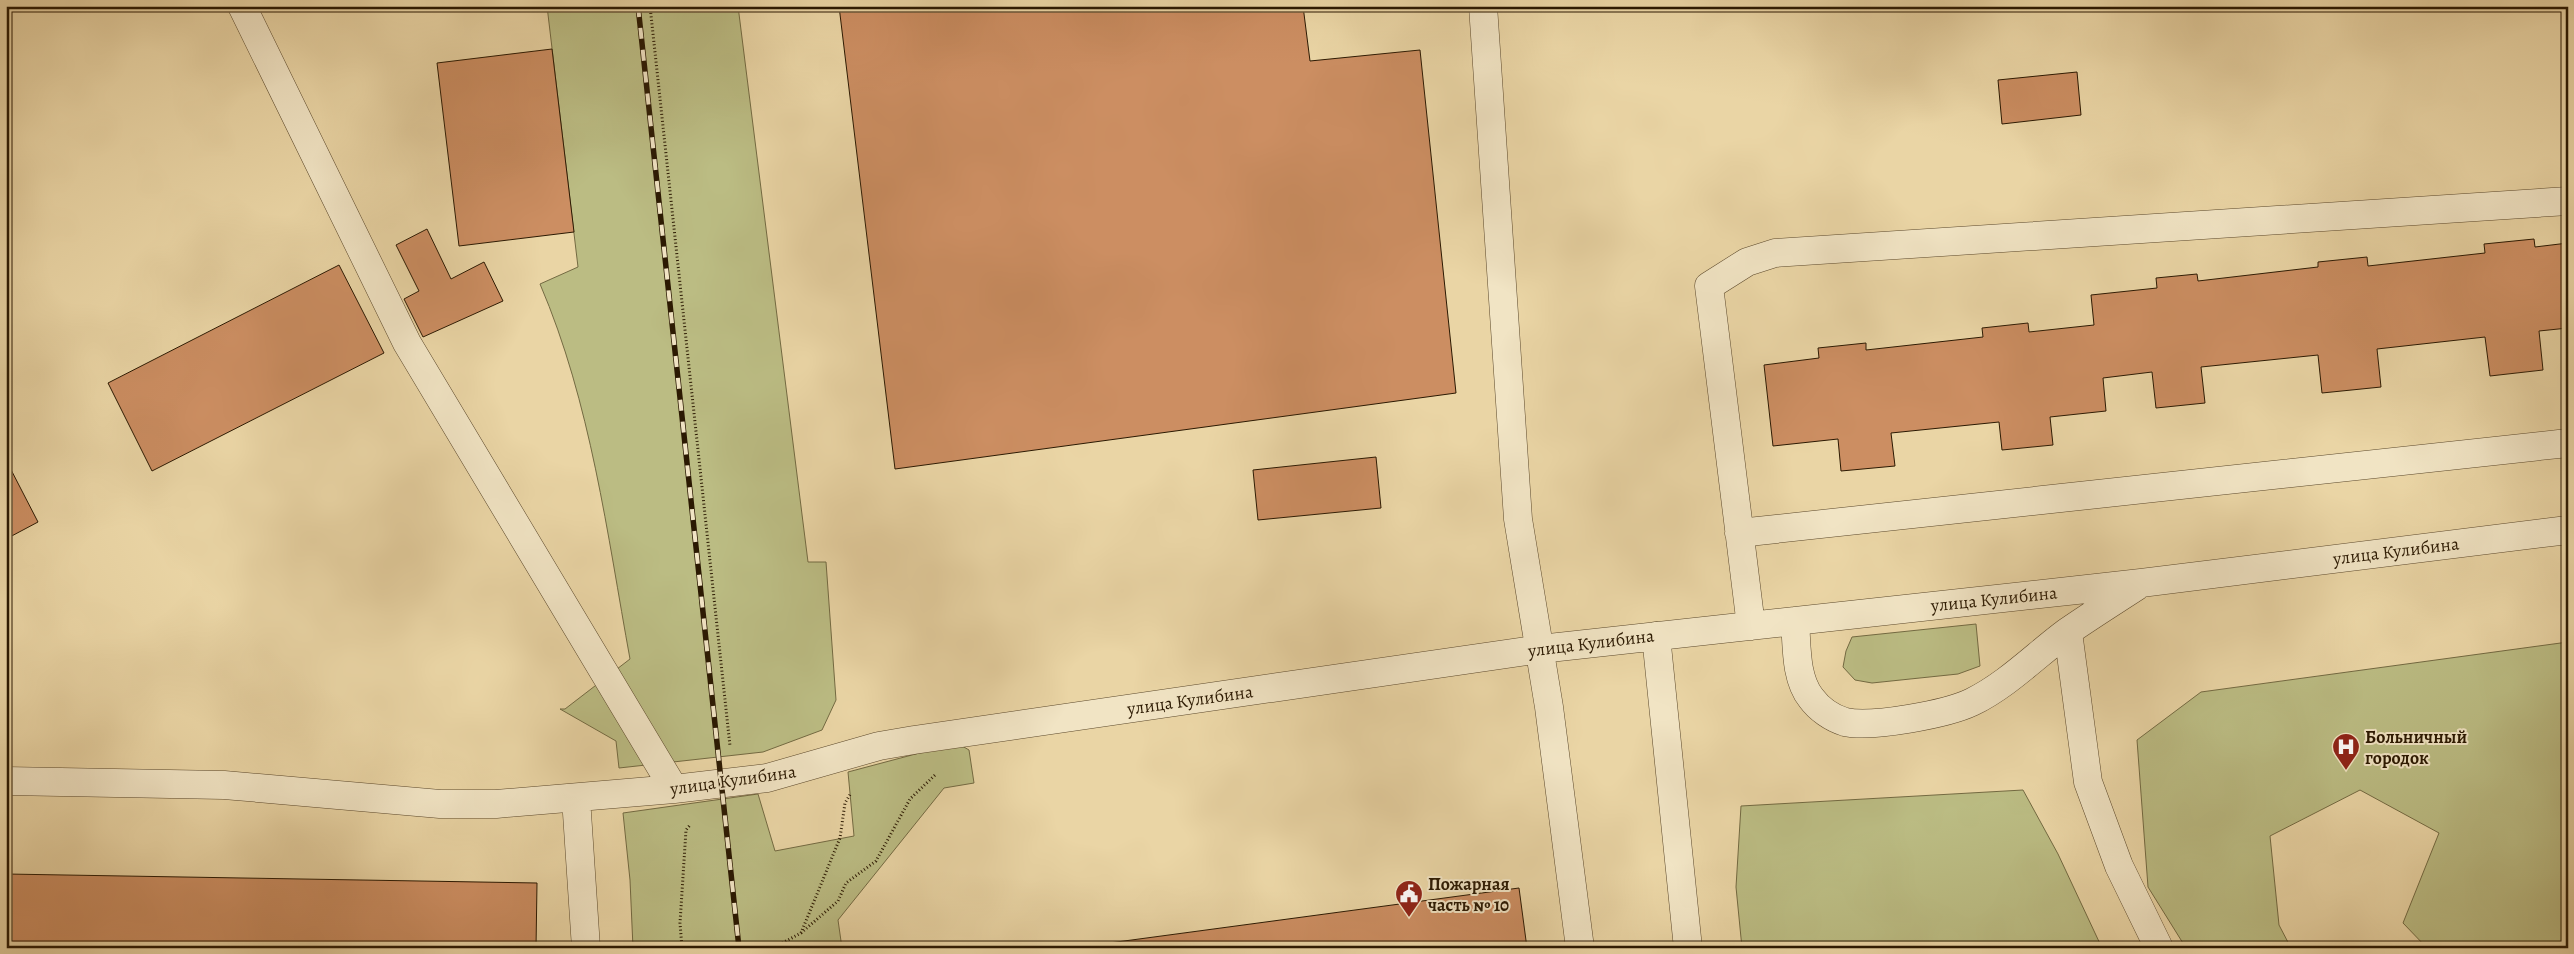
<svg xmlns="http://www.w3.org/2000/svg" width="2574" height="954" font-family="Alegreya,serif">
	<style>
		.green { fill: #bbbc83; stroke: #736a42 }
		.building { fill: #cc8e62; stroke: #2b1902 }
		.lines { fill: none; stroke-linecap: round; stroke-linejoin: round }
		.minor-casing { stroke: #5b482b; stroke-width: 29 }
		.path { stroke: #2b1902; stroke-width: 3; stroke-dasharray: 1 2.5; stroke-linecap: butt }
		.minor { stroke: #f1e4c4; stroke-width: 28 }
		.rail-casing { stroke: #2b1902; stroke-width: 5.5 }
		.rail { stroke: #f1e4c4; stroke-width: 4; stroke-dasharray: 11; stroke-linecap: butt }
		.labels { text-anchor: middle; stroke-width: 4; stroke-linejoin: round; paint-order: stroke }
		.street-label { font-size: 18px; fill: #2b1902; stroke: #f1e4c4 }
		.poi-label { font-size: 18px; font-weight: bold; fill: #2b1902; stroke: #f1e4c4; text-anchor: start }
	</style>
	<rect width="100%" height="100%" fill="#ead5a5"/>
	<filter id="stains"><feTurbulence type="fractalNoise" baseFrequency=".004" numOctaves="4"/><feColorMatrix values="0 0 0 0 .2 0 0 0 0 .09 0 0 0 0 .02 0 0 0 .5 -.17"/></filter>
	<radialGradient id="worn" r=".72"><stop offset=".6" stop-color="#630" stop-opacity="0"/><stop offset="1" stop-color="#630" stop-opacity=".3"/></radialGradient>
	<path class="green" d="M547 6H738L808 562H826L836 700 822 730 763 752 619 768 616 741 560 709H565L630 659C607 533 591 403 540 284L578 267Z
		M1976 624 1980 666 1958 674 1872 683 1855 680 1843 667 1846 651 1852 637Z
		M2568 642V948H2427L2403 923 2439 833 2360 790 2270 836 2279 925 2291 948H2186L2148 887 2137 740 2201 692Z
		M957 743 969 750 974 783 944 788 838 920 842 948H633L630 880 623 813 758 794 775 851 854 836 848 772Z
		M2023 790 2058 854 2102 948H1742L1736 887 1741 806Z"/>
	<path class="building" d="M839 6H1303L1310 61 1420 50 1456 393 895 469Z
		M552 49 574 232 459 246 437 63Z
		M2077 72 2081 115 2002 124 1998 80Z
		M427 229 451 279 484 262 503 301 423 337 404 299 419 291 396 245Z
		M2534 239 2535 247 2568 243V328L2539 331 2543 370 2490 376 2485 337 2377 349 2381 387 2322 393 2318 355 2201 367 2205 403 2156 408 2152 372 2103 378 2106 411 2050 417 2053 445 2002 450 1999 422 1891 433 1895 466 1841 471 1838 439 1773 446 1764 365 1819 358 1818 348 1866 343V350L1983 337 1982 328 2028 323 2029 332 2094 325 2091 295 2157 288 2156 278 2197 274 2198 281 2318 267V262L2367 257 2368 266 2485 253 2484 244Z
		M339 265 384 353 152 471 108 383Z
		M1376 457 1381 508 1258 520 1253 470Z
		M6 460 38 522 6 539Z
		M6 874 537 883 536 948H6Z
		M1519 888 1527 948H1072Z"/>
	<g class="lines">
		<defs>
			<path id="minor" d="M242 6 407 343 674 789
				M1483 6 1518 519 1549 707 1580 948
				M1739 533 2568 443
				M1795 621C1797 645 1795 678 1811 698 1819 709 1832 718 1845 722 1872 728 1947 714 1972 702 2007 685 2036 655 2067 632 2090 616 2114 601 2137 586
				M1751 626 1709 286 1747 262 1775 253 2568 201
				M2068 632 2088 782 2119 866 2159 948
				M1656 636 1688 948
				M6 781 224 785 440 804H496L674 789 767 778 879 746 914 740 1540 649 2141 583 2568 530
				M576 798 586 948"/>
		</defs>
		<use href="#minor" class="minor-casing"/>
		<path class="path" d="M650 6 730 746
			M801 933 838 901 846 883 876 861 910 799 935 775
			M682 948 680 923 686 830 690 825
			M773 948 801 933 840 838 845 803 851 793"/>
		<use href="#minor" class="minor"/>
		<defs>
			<path id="rail" d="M638 6 739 948"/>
		</defs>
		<use href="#rail" class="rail-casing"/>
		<use href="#rail" class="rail"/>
	</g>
	<defs>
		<symbol id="hospital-pin" viewBox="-11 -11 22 30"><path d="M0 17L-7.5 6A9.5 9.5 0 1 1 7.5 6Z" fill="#8f2418" stroke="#f1e4c4"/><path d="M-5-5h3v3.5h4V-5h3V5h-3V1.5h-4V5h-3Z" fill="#fff"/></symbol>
		<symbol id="civic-pin" viewBox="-11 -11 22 30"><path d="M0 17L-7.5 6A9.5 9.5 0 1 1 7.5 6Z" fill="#8f2418" stroke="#f1e4c4"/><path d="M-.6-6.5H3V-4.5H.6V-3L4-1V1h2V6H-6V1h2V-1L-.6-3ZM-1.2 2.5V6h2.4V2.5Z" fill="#fff"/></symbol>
	</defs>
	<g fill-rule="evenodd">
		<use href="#hospital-pin" x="2330" y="731" width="32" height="43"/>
		<use href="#civic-pin" x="1393" y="878" width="32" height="43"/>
	</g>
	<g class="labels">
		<g class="street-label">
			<text transform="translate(2396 551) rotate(-7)" y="6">улица Кулибина</text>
			<text transform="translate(1994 599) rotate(-6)" y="6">улица Кулибина</text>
			<text transform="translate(1591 643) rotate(-7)" y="6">улица Кулибина</text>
			<text transform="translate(1190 700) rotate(-8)" y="6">улица Кулибина</text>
			<text transform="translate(733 780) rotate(-8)" y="6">улица Кулибина</text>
		</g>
		<g class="poi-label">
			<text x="2365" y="743">Больничный<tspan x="2365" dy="21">городок</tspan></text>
			<text x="1428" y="890">Пожарная<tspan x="1428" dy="21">часть № 10</tspan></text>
		</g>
	</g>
	<rect width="2574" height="954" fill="none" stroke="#ead5a5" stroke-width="25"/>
	<rect x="8" y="8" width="2559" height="939" fill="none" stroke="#2b1902" stroke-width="2.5"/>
	<rect x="12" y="12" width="2549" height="929" fill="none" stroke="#2b1902"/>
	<rect width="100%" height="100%" filter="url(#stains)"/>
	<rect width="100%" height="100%" fill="url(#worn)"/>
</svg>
